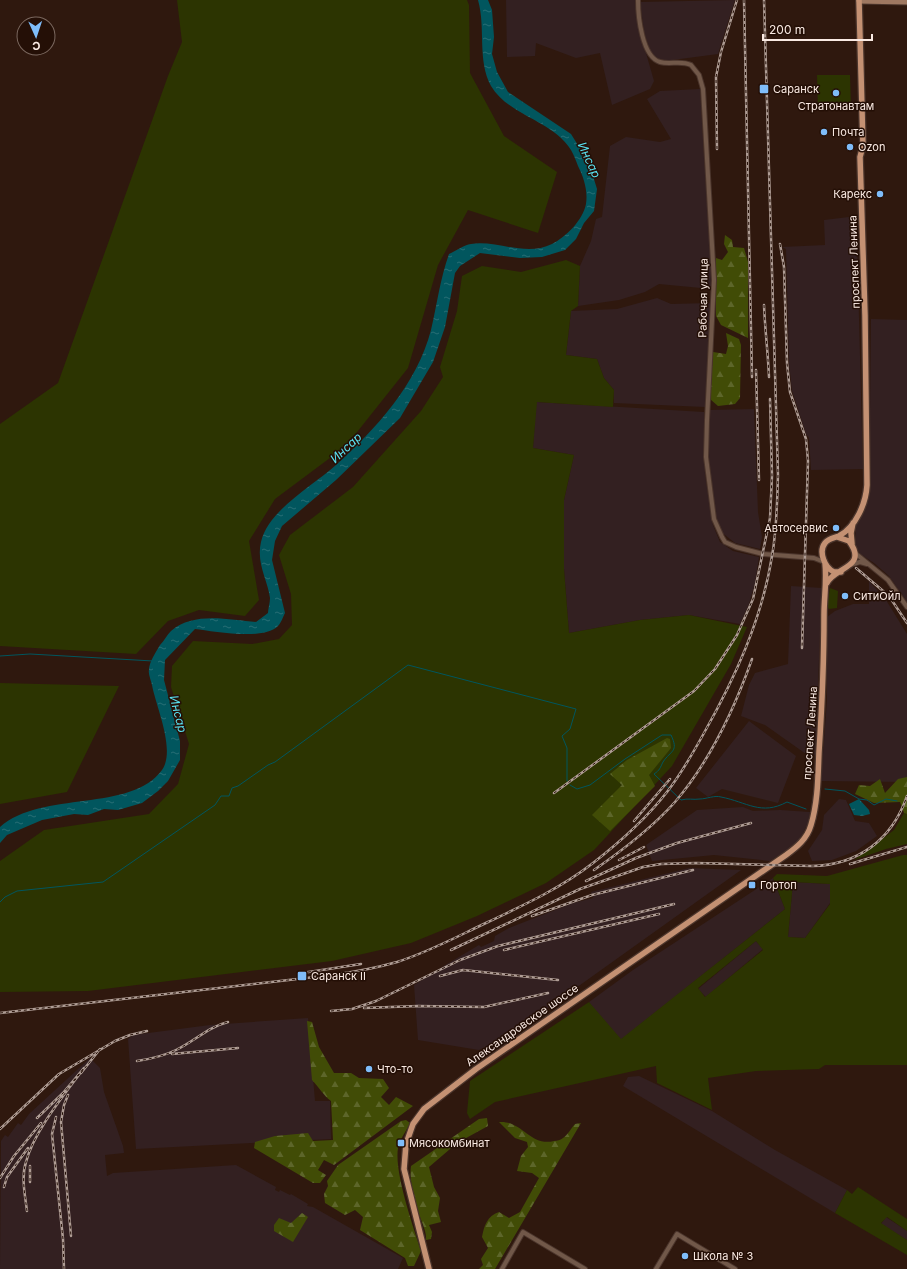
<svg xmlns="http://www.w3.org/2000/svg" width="907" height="1269" font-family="Inter,sans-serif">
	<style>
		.industrial { fill: #332021 }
		.green { fill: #2c3401; fill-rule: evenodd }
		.forest { fill: url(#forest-firs) }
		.water { fill: url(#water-ripples) }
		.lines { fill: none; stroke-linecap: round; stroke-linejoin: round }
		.stream { stroke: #01565e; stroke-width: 1 }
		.tertiary-casing { stroke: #4b352c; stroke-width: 6 }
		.secondary-casing { stroke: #4b352c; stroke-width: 7 }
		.primary-casing { stroke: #4b352c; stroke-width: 8 }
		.tertiary { stroke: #715849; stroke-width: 4 }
		.secondary { stroke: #9f7861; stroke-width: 5 }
		.primary { stroke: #c49173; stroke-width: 5.5 }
		.rail-casing { stroke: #af9d95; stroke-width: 2.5 }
		.rail { stroke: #240f06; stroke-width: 1; stroke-dasharray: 3; stroke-linecap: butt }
		.poi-dot { fill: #7fbdfa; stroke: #240f06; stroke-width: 1.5 }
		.labels { text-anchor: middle; stroke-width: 3; stroke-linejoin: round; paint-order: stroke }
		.poi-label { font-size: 11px; fill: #faeae3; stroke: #240f06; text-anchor: start }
		.street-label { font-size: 11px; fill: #faeae3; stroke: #240f06 }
		.water-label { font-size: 12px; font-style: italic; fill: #5ae2f1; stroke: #240f06 }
	</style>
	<defs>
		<pattern id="forest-firs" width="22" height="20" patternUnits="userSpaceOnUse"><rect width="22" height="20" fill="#414c06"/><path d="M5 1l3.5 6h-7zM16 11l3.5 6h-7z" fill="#5d662a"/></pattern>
		<pattern id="water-ripples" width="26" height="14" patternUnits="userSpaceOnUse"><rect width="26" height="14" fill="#01565e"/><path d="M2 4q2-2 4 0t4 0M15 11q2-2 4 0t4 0" fill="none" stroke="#276e75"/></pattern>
	</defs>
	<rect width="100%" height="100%" fill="#2f180e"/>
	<path class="industrial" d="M506 0H635L638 25 654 81 650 89 612 105 600 53 576 58 536 43 535 56 507 57Z
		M735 0 718 54 665 61 657 59 651 53 644 32 640 2Z
		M700 89 712 286 701 288 659 284 645 292 619 300 578 306 580 266 591 241 596 219 602 217 610 146 626 137 660 142 671 139 647 99 660 91Z
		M849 217 857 243 863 469 811 470 809 438 806 434 792 391 789 363 786 249 782 247 825 245 824 220Z
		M657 298 671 304 711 303 705 407 614 403V390L604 378 597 359 566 355 571 311 617 309Z
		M871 319 907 320V602L889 576 874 563 860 554 855 544 856 524 862 515 869 498Z
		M536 402 704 412 705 474 713 525 720 542 733 551 759 557 755 583 749 604 740 624 689 615 640 620 569 633 564 569V500L574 455 533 448Z
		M754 409 758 512 762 537 760 549 735 543 720 531 715 512 709 458V410Z
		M869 581 886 600 907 634V782L821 781 827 700V617L835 611 853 604H869Z
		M791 586 822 588 815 755 806 754 765 725 741 716 749 685 755 673 788 664Z
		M749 721 796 756 778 803 722 789 708 797 696 788Z
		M839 799 846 800 855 821 869 823 877 836 856 851 832 860 812 861 808 851 822 830 824 815Z
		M743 807 753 811 780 810 810 812 808 823 801 837 795 845 770 861 714 855 652 861 646 845 697 810Z
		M689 868 741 870 513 1033 479 1050 418 1040 414 985 447 964 479 945 481 947 494 941 495 936 509 928 573 903 593 898 591 892Z
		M773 878 785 909 621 1040 595 1012 589 1002 633 970Z
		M793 882 830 884V903L805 938 788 937Z
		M756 941 763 949 706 997 698 989Z
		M308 1018 315 1101H330L331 1139 136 1149 128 1039 133 1035 210 1025Z
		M90 1058 100 1068 104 1092 123 1146 124 1153 105 1155 107 1176 113 1173 236 1165 276 1187 275 1190 279 1192 280 1190 290 1195 291 1194 308 1204 307 1206 313 1207 403 1258 398 1269H0L1 1141 5 1135 8 1137 18 1123 21 1125 29 1114Z
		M639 1076 712 1111 775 1150 847 1190 835 1213 623 1086 628 1077Z
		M886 1217 907 1231V1240L881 1224Z"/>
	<path class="green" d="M177 0H467L469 5 470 73 504 136 557 172 538 233 468 210 438 265 408 368 346 446 275 499 249 541 259 600 245 616 199 610 168 621 136 654 0 646V424L58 383 168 76 182 42Z
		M817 75H850L851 109 818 110Z
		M566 260 580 266 578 306 571 311 566 355 597 359 604 378 614 390 613 407 537 402 533 448 574 455 564 500V569L569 633 640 620 689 615 747 627 731 664 672 766 594 850 546 883 477 916 411 943 332 961 88 991 0 992V861L44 830 149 814 178 784 189 744 171 687 172 666 193 641 252 644 279 639 292 625 291 594 279 555 290 535 353 487 421 411 443 377 440 367 457 311 462 276 482 266 521 272Z
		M830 588 838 591 837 608 829 609 827 606Z
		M0 683 119 686 67 792 0 804Z
		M904 813 907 814V844L886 849 854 860 894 830Z
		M903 855H907V1065H825L819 1069 756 1071 708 1078 712 1110 657 1083 656 1066 495 1102 470 1119 467 1113 470 1081 589 1002 621 1039 785 909 773 878 777 874 827 876ZM793 882 830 884V904L805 938 788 937ZM756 941 763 950 705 997 698 988Z
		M858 1187 907 1219V1231L887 1217 881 1223 907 1240V1255L835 1213 847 1190 852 1194Z"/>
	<path class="forest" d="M725 235 732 240 733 247 744 248 748 262V338L721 325 716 316V258L722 260 728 252 724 244Z
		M726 333 739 339 741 345 740 398 735 404 718 406 710 399 713 352 726 354 728 346Z
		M667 738 670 739 671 748 649 775 655 786 610 831 592 815 622 785 610 774 627 760Z
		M907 777V814L904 813 900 802 874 803 855 794 859 785 870 786 880 779 885 793 898 779Z
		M307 1021 312 1022 319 1047 334 1073H351L359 1078 383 1079 389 1088 381 1097 389 1105 396 1097 413 1106 334 1165 324 1160 318 1170 326 1175 320 1183H313L254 1148 255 1142 275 1136 308 1133 313 1141 333 1140 331 1101C323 1095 319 1087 312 1080Z
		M487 1118 488 1126 457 1143 429 1167 434 1187 440 1198 438 1211 441 1222 429 1225 432 1232 431 1239 426 1240C427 1230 420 1220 418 1210 414 1196 409 1179 411 1166L479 1119Z
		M406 1120 410 1123C407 1130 399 1140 398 1148 394 1172 413 1226 421 1251L414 1266H408L405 1258 360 1230 363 1217 355 1210 345 1215 325 1203 324 1194 328 1186 327 1181 338 1165 401 1121Z
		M499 1122C522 1120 530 1147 554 1141 557 1141 561 1140 563 1138 568 1135 571 1128 575 1124L581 1123 495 1269H479L483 1265 481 1259 488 1248 482 1237C484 1226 487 1216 499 1212L509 1218 520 1212 539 1178 532 1173 517 1171 521 1156 528 1147 527 1142 515 1138Z
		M302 1213 308 1217 293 1242 274 1231V1225L279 1218 291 1223Z"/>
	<path class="water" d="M478 0H488L492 10 494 37 492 54 497 72 508 92 571 134 589 163 597 189 594 211 584 223 576 239 565 250 542 257 520 258 480 253 460 266 455 273 445 327 433 362 400 418 336 480 282 526 275 541 272 560 285 613C283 617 281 623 278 626 263 641 213 631 195 629L165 660 164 680 180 741V760L168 781 158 791 142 803 118 810 104 809 88 815 74 814 42 820 7 835 0 843V827C42 790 131 813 162 770 176 750 156 707 152 685 151 680 148 674 149 670 149 662 156 652 160 645 164 641 167 635 171 631 194 611 229 620 256 622L268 613C268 609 270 603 270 598 268 581 256 563 261 542 268 510 313 486 336 465 376 429 417 384 431 330 437 305 440 279 449 254 456 251 464 245 471 244 497 240 526 257 552 244 566 237 583 220 586 204 588 191 584 178 578 166 576 161 574 155 571 150 552 120 509 116 491 86 477 60 486 28 478 0Z
		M859 799 869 810 870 814 862 816 854 815 849 804Z"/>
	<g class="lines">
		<path class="stream" d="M0 656 30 654 153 661
			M570 785 577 789 590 785 625 759 662 735H671C679 752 671 750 663 762 660 768 660 770 654 774L681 800C688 798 693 800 700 799 706 799 715 795 721 797 747 802 761 816 787 802L806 809
			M825 789 845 791 859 799 867 800 874 805 886 799 897 801
			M0 902 5 897 17 891 103 882 215 805 221 796H229L232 788 238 786 268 765 275 762 408 665 576 709 570 729 562 736 567 748V781"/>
		<defs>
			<path id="tertiary" d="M638 0C638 16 642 57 660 62 670 65 681 60 691 65L699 75 703 89 714 280 707 420 706 457 714 519 722 537 725 542 736 547 763 554 814 558 824 562
				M855 553 888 580 907 607
				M850 565 860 562 867 564
				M502 1269 523 1232 585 1269
				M656 1269 677 1234 735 1269"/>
			<path id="secondary" d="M859 1 907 2"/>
			<path id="primary" d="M852 544 851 533 853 523
				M841 572H834C825 568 818 552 825 543 829 538 834 538 839 536 856 527 866 503 867 485L865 315 860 157 863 146 859 0
				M827 583C834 567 869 568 849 541L837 537
				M429 1269 404 1169 406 1144 413 1124 424 1109 476 1069 786 855C797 847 807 839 811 825 818 802 818 776 819 752 822 706 824 661 824 615 824 597 827 581 825 563"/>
		</defs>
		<use href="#tertiary" class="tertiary-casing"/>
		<use href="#secondary" class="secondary-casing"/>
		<use href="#primary" class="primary-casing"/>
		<use href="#tertiary" class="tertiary"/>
		<use href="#secondary" class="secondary"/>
		<use href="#primary" class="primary"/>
		<defs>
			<path id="rail" d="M744 0 752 377
				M717 149 716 77 721 52 737 0
				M780 244 784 267 787 363 790 392 806 439 808 461 802 648
				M764 305C765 330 768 353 769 377
				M756 370 759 480
				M856 568 889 596 907 623
				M554 793 694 691 715 669 737 635 753 599 770 518 772 476 770 399
				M634 821 670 779
				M619 860 644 847
				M850 864 907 847
				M594 870C623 850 651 829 675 802 711 760 734 710 752 659
				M586 881 636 858 677 843 751 823
				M532 916 592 895 693 870
				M451 950 580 889 643 867 661 864 696 863 812 866C858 865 892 840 907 796
				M504 950 659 914
				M302 973 361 964
				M440 976 463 970 558 980
				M364 1008 418 1006 484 1007 548 993
				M331 1011 352 1009 376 1001 460 960 498 946 674 904
				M0 1013 332 975C354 972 376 968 397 962 429 952 458 936 488 922 524 905 561 888 593 863 620 842 646 819 667 792 681 774 693 753 704 733 735 678 762 619 772 556 777 529 777 502 778 475L764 0
				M172 1054 238 1048
				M137 1061C150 1059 164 1056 176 1050 195 1041 208 1027 228 1022
				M81 1073 100 1049
				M68 1095 64 1105 61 1122 71 1236
				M56 1117 52 1134 63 1239 64 1269
				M0 1129 59 1074 115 1041 130 1035 147 1031
				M30 1166V1182
				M0 1178 14 1156 41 1123
				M4 1187 7 1177 28 1148
				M27 1211C25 1195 21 1177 26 1162 34 1131 65 1094 84 1068L63 1093 37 1118"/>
		</defs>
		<use href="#rail" class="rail-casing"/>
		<use href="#rail" class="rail"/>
	</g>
	<g class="poi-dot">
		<rect x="759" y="84" width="10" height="10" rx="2"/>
		<circle cx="836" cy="93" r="4"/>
		<circle cx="824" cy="132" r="4"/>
		<circle cx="850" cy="147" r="4"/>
		<circle cx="880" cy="194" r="4"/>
		<circle cx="836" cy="528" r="4"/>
		<circle cx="845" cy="596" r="4"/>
		<rect x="748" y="881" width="8" height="8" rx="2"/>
		<rect x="297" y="971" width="10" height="10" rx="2"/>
		<circle cx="369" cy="1069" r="4"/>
		<rect x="397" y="1139" width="8" height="8" rx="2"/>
		<circle cx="685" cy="1256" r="4"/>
	</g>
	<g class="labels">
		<g class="poi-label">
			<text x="773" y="93">Саранск</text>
			<text x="836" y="110" text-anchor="middle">Стратонавтам</text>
			<text x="832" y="136">Почта</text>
			<text x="858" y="151">Ozon</text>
			<text x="872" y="198" text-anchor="end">Карекс</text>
			<text x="828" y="532" text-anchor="end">Автосервис</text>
			<text x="853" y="600">СитиОйл</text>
			<text x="760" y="889">Гортоп</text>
			<text x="311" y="980">Саранск II</text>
			<text x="377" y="1073">Что-то</text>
			<text x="409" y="1147">Мясокомбинат</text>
			<text x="693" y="1260">Школа № 3</text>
		</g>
		<g class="street-label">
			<text transform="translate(854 262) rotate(-92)" y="4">проспект Ленина</text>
			<text transform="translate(703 298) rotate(-89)" y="4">Рабочая улица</text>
			<text transform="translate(810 733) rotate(-86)" y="4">проспект Ленина</text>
			<text transform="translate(522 1025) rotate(-35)" y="4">Александровское шоссе</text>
		</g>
		<g class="water-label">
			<text transform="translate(589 160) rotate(65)" y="4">Инсар</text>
			<text transform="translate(346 448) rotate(-43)" y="4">Инсар</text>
			<text transform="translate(178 714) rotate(76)" y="4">Инсар</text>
		</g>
	</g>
	<g transform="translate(36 36) rotate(177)"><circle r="19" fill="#240f06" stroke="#7a675e"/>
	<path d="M0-3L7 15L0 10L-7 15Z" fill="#7fbdfa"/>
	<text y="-6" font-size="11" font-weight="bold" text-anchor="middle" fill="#faeae3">С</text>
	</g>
	<path d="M763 34v6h109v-6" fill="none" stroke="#faeae3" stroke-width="2"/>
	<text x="769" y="34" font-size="12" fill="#faeae3" stroke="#240f06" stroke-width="3" paint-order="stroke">200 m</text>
</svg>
